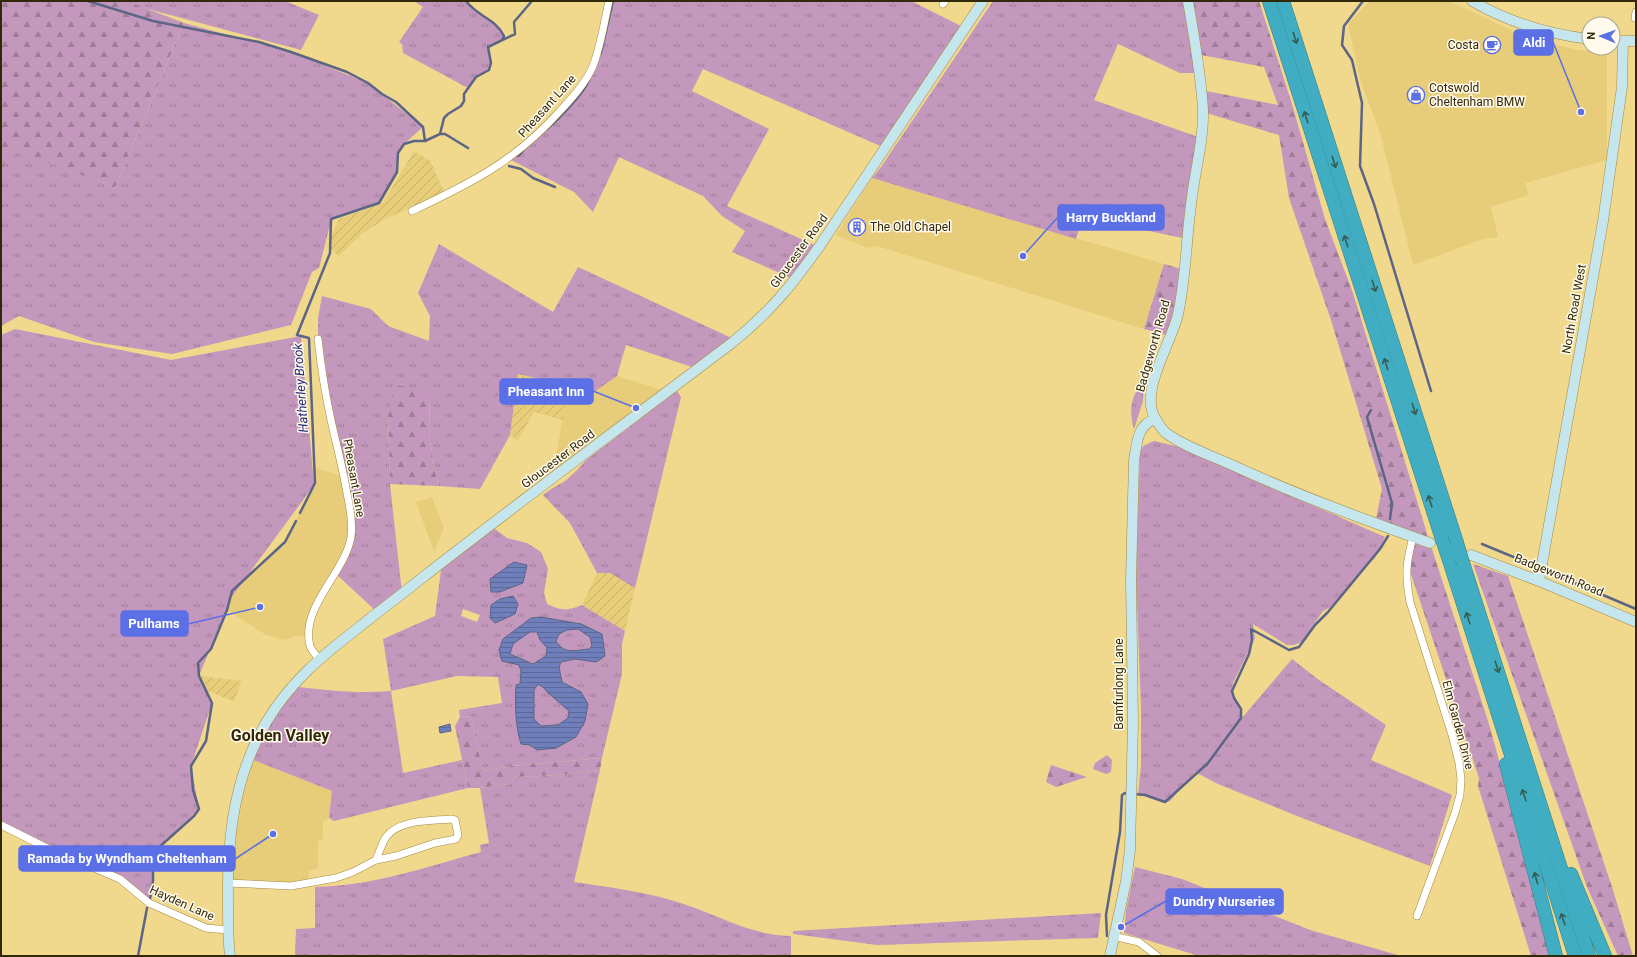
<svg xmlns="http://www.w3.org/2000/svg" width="1637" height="957" font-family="Roboto,sans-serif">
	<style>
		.built { fill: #e7cd79 }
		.industrial { fill: url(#industrial-furrows) }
		.grass { fill: url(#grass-tufts); fill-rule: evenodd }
		.forest { fill: url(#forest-firs) }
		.water { fill: url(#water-rules); stroke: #5c6585; fill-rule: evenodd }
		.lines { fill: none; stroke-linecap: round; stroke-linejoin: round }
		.stream { stroke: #5c6585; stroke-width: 2.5 }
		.street-casing { stroke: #a28b42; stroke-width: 8 }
		.secondary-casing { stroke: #a28b42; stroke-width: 11 }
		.highway-casing { stroke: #3b7e81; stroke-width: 14 }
		.street { stroke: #fff; stroke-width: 7 }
		.secondary { stroke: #c6e6ed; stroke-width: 10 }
		.highway { stroke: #41adc2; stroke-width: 13 }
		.highway-bridge-casing { stroke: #3b7e81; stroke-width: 14; stroke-linecap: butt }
		.highway-bridge { stroke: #41adc2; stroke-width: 13 }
		.oneway { stroke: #375d52 }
		.labels { text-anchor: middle; stroke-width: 3; stroke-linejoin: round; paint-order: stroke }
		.poi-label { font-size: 12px; fill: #312808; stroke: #fffaec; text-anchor: start }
		.street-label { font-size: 12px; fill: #312808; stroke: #fffaec }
		.water-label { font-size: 13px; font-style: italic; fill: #252e77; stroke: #fffaec }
		.district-label { font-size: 16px; font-weight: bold; fill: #312808; stroke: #fffaec }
		.leader { fill: none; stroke: #5b6fe6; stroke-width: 1.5 }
		.callout-dot { fill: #5b6fe6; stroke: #fffaec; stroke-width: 1.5 }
		.callout { fill: #5b6fe6; stroke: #5b6fe6; stroke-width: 1.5 }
		.callout-label { font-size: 13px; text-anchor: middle; font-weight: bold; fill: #fff }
	</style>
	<defs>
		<pattern id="industrial-furrows" width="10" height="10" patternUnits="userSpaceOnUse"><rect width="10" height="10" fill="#e7cd79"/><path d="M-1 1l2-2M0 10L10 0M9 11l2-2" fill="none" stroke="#c7b067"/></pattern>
		<pattern id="grass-tufts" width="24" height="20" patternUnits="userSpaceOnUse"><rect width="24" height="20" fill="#c398bc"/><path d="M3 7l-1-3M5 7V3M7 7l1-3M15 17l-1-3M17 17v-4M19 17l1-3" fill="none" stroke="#9f7c97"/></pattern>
		<pattern id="forest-firs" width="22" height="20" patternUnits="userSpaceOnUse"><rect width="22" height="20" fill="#c398bc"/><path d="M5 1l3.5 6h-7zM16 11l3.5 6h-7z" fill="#9f7c97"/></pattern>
		<pattern id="water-rules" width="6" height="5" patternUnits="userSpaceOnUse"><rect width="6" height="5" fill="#6f7fbb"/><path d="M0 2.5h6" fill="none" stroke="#5c6896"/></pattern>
	</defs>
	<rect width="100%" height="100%" fill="#f0d88d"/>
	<path class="built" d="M1370 1H1449L1528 38 1578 50 1607 52V160L1525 183 1529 195 1491 207 1498 237 1483 239 1413 265 1380 133 1360 79 1348 24Z
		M872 178 1164 264 1144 329 877 246 868 248 836 235Z
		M617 376 668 392 552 480 568 386 594 392Z
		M314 467 344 477 351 537 322 594 310 636H295L284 640 266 635 227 610 232 591 285 542 315 483Z
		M432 497 444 528 434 552 416 502Z
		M248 758 332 791 329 818 323 821V839L318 841V868L309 871 308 883H228L230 836Z"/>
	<path class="industrial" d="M414 151 430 161 445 193 383 220 362 234 339 256 327 246 339 219 383 203Z
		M518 374 568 386 563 420 534 412 518 440 510 435Z
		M597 573H610L635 588 625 631 582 605Z
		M199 676 242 681 234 701 207 691Z"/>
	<path class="grass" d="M118 1H285L319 15 301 50Z
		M414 1H466C478 17 495 18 504 36L502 40 488 47 491 63 489 70 476 77 468 88 403 53 402 44 399 42 423 7Z
		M609 1H911L965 28 885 148 703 69 692 91 769 129 727 206 819 247 796 280 732 252 745 231 722 216 703 196 619 157 593 212 574 192 509 159 521 150 587 77Z
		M993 1H1188L1199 73H1180L1118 44 1094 100 1201 138 1187 239 1083 217 1076 239 872 178 881 167Z
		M184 23 291 52 368 83 423 127 404 144 398 153 397 172 379 203 333 219 330 225 319 268 312 272 291 325 172 354 94 342 19 316 1 326V172L10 147 115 188Z
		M439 244 553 312 578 267 736 340 698 369 626 345 617 376 594 392 518 374 510 435 480 489 438 486 429 436 430 391 388 409 390 484 402 593 378 613 335 573 351 529 318 339V318L322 296 371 309 388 326 429 341 430 316 418 293Z
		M15 329 171 360 301 336 314 485 231 598 199 676 212 703 191 766 199 809 156 850 149 903 120 879 1 825V335Z
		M1144 382 1143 401 1134 429C1129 412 1130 395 1144 382Z
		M677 391 681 397 635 588 610 573H597L570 523 543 495C550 489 557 486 565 481 573 475 579 468 586 460Z
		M1154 441 1180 447 1385 537 1374 559 1367 563 1349 588 1333 606 1323 611 1314 624 1304 641 1294 645H1287L1253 624 1255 638 1233 683 1232 693 1237 702 1242 718 1292 659 1319 680 1386 725 1371 760 1452 795 1430 866 1302 818 1218 784 1195 772 1170 801 1165 803 1145 796 1138 795 1141 765V707L1136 580 1140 452 1143 446Z
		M491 526 507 538 527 543 541 552 548 569 544 593 547 604C562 611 567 611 582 605L625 631 622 644V674L602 758 511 766 483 771 471 716 460 717 459 710 502 703 498 677 457 676 391 691 403 773 462 760 468 788 334 821 329 818 332 791 248 758 291 686C325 690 357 694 391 691L383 639 435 616 442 563ZM463 609 480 615 477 622 461 616Z
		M600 770 574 882C607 887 641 891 674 901 713 912 750 936 791 936V956H295L296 929 315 928V887C372 886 426 867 481 852L480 845 489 843 480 788 509 784 516 777 559 775Z
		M1135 867 1182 879 1310 930 1398 955V956H1199L1124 933 1126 911Z
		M1101 913 1098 938 877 945 793 934V931Z"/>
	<path class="forest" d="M1 1H127L184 23 115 188 11 148 1 172Z
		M1188 1H1259L1292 104 1325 219 1353 293 1430 543 1489 724 1534 887 1549 956H1531L1478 786 1479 778 1407 562 1413 537 1375 524 1382 489 1331 320 1289 198 1279 135 1203 112 1201 90 1278 105 1264 67 1196 54Z
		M1164 264 1185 270 1170 336 1144 329Z
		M396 385 430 391 429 436 438 486 390 484 388 409Z
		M1473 564 1508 576 1612 887 1633 956H1618L1587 887Z
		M471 716 483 771 511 766 602 758 600 770 559 775 516 777 509 784 480 788H468L455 726 460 717Z
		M1107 755 1112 760 1111 772 1106 774 1093 769 1095 763Z
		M1051 765 1087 777 1056 787 1046 782Z"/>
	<path class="water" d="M514 562 527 565 523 583 500 592H491L490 579Z
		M513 596 518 604 515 614 495 623 490 618 491 605 500 599Z
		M541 617 581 624 602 634 605 656 596 662 575 659 561 662 559 667 562 682 581 692 588 704 585 721 576 737 556 748 537 750 530 745 521 744C515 724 515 705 516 685L520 684 521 671 519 665 502 661 499 650 503 639 531 618ZM578 629 590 637 592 646 589 649C576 650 564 655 556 641L559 634 567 630ZM530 632H537L540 640 547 648 546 656 533 664 510 654 513 644ZM538 684 544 688 547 692 569 711 568 718 558 725 541 726 534 719V690Z
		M450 724 451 731 440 733 439 727Z"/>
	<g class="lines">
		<path class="stream" d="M88 1 153 21 259 42 291 52 347 72 368 83 382 94 396 102 423 127 425 141
			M466 1C478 17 495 18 504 36L502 40
			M1363 1 1344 26 1342 45 1352 60 1362 103 1360 166 1374 204 1431 391
			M601 53 613 1
			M547 129C559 119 584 93 589 80
			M440 134H445L468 148
			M518 156 523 151
			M509 166 521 169 533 178 555 187
			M1371 410 1367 417 1392 503 1390 519
			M300 513 315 483 309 338 297 335 330 253 331 219 379 203 397 172 398 153 404 144 414 141H425L440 134 444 118 448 114 461 106 464 101V94L476 77 489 70 491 63 488 47 515 34 514 22 532 1
			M1482 544 1538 567
			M1544 570 1636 609
			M1134 794 1145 795 1165 802 1208 763 1241 718V709L1234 698 1232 691 1249 654 1252 640 1251 629 1289 650 1299 647 1315 625 1328 612 1380 549 1388 536
			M150 899 153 881V862L156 850 194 816 199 809 193 790 191 766 206 741 212 703 199 676 198 663 211 649 227 610 232 591 285 542 296 521
			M1107 936 1106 915 1120 832 1122 795 1125 793 1129 794
			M138 956 147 908"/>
		<defs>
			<path id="street" d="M943 4 945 1
				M1635 18 1636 12
				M412 211C471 183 514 162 559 112 572 98 585 84 593 66 601 45 604 23 609 1
				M318 339C321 366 325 393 331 420 336 443 342 465 346 488 349 504 353 520 351 537 345 573 300 607 310 646 312 651 316 655 319 659
				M1413 537C1406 563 1405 575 1410 602L1452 735 1459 763 1461 779 1460 795 1455 813 1417 916
				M1 825 43 846 120 879 149 903 206 928 228 930
				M228 883 291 886 336 878 353 872 376 860 396 856 435 843 456 839 458 835 455 820 451 819C431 821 399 819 386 837 382 843 379 853 376 860
				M1113 936 1139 942 1157 956"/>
			<path id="secondary" d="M1188 1C1194 37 1201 74 1203 110 1204 142 1194 173 1191 205 1186 241 1186 278 1178 314 1172 342 1139 391 1155 418 1158 423 1162 430 1166 433 1185 447 1210 455 1232 465 1297 495 1363 519 1430 543
				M1472 1C1508 22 1548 34 1589 39
				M1613 41H1636
				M1471 555 1539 581 1636 622
				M1539 581 1603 221 1622 87 1623 41
				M230 956C228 939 228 922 228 905 227 840 233 778 267 721 291 681 322 656 358 628 379 611 401 595 422 578 524 498 629 421 733 342 770 312 792 285 819 247L983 1
				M1110 956 1126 881 1130 850 1133 723 1131 580 1134 460C1137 443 1137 425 1155 419"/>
			<path id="highway" d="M1269 1 1442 539
				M1283 1 1457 543
				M1449 560 1575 956
				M1463 563 1589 956
				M1506 764 1556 956
				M1571 874 1605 956"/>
		</defs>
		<use href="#street" class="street-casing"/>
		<use href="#secondary" class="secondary-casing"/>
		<use href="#highway" class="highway-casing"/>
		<use href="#street" class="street"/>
		<use href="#secondary" class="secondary"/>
		<use href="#highway" class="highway"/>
		<defs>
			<path id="highway-bridge" d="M1442 539 1449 560
				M1457 543 1463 563"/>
		</defs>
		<use href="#highway-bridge" class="highway-bridge-casing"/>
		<use href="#highway-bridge" class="highway-bridge"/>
	</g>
	<defs><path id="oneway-shaft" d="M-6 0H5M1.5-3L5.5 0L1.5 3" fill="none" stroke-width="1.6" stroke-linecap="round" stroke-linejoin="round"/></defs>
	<g class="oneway">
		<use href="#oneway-shaft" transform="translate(1295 38) rotate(72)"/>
		<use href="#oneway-shaft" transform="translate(1306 117) rotate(-108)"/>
		<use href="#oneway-shaft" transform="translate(1334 162) rotate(72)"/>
		<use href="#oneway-shaft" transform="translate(1346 241) rotate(-108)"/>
		<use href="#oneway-shaft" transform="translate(1374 286) rotate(72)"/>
		<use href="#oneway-shaft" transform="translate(1386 364) rotate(-108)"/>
		<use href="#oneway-shaft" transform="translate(1414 409) rotate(72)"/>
		<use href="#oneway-shaft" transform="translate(1430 501) rotate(-108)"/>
		<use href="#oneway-shaft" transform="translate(1468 618) rotate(-108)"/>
		<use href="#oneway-shaft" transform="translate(1497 667) rotate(72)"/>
		<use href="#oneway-shaft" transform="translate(1524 795) rotate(-108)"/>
		<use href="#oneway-shaft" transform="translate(1536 878) rotate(-105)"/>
		<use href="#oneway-shaft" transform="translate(1563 919) rotate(-108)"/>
	</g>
	<defs>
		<symbol id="cafe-ring" viewBox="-11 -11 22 22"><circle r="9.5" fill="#fffaec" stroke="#5b6fe6" stroke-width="1.5"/><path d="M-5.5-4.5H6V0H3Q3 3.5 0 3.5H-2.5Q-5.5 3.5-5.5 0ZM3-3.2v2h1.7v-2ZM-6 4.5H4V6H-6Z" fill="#5b6fe6"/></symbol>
		<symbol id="shop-ring" viewBox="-11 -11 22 22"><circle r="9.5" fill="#fffaec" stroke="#5b6fe6" stroke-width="1.5"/><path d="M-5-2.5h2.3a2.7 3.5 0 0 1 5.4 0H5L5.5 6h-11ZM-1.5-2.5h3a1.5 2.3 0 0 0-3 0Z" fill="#5b6fe6"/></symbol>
		<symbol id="building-ring" viewBox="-11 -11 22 22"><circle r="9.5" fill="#fffaec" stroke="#5b6fe6" stroke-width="1.5"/><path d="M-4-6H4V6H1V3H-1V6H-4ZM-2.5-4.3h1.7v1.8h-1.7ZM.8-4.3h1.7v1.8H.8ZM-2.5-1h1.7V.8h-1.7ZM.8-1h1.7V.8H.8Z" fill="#5b6fe6"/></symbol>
	</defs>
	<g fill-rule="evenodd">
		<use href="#cafe-ring" x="1482" y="35" width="20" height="20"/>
		<use href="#shop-ring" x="1406" y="85" width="20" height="20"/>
		<use href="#building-ring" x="847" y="217" width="20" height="20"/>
	</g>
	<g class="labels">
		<g class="poi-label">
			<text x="1479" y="49" text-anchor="end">Costa</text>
			<text x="1429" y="92">Cotswold<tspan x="1429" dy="14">Cheltenham BMW</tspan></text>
			<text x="870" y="231">The Old Chapel</text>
		</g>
		<g class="street-label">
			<text transform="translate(547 106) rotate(-48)" y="4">Pheasant Lane</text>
			<text transform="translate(799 251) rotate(-54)" y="4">Gloucester Road</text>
			<text transform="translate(1574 309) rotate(-80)" y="4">North Road West</text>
			<text transform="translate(1153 346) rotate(-74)" y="4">Badgeworth Road</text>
			<text transform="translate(558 459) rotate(-37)" y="4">Gloucester Road</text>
			<text transform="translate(354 478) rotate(80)" y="4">Pheasant Lane</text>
			<text transform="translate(1559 575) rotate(22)" y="4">Badgeworth Road</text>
			<text transform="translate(1119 684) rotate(-90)" y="4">Bamfurlong Lane</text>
			<text transform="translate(1458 725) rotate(75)" y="4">Elm Garden Drive</text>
			<text transform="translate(182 903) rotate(24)" y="4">Hayden Lane</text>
		</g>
		<g class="water-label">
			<text transform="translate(300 388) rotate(-94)" y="5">Hatherley Brook</text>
		</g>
		<g class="district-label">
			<text x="280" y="741">Golden Valley</text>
		</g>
	</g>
	<path class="leader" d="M1581 112L1553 42M1023 256L1058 217M636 408L593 391M260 607L188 624M273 834L235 859M1121 927L1166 901"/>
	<g class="callout-dot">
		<circle cx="1581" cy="112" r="4"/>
		<circle cx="1023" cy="256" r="4"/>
		<circle cx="636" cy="408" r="4"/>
		<circle cx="260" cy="607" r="4"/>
		<circle cx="273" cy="834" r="4"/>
		<circle cx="1121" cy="927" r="4"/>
	</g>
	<g class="callout">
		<rect x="1514" y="30" width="39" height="25" rx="4"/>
		<rect x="1058" y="205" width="106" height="25" rx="4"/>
		<rect x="500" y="379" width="93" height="25" rx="4"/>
		<rect x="121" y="611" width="67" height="25" rx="4"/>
		<rect x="19" y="846" width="216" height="25" rx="4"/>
		<rect x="1166" y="889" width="117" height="25" rx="4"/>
	</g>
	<g class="callout-label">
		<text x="1534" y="47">Aldi</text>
		<text x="1111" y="222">Harry Buckland</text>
		<text x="546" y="396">Pheasant Inn</text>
		<text x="154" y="628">Pulhams</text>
		<text x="127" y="863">Ramada by Wyndham Cheltenham</text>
		<text x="1224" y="906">Dundry Nurseries</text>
	</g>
	<rect width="1637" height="957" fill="none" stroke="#312808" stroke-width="4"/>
	<g transform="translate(1601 36) rotate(272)"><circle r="19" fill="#fffaec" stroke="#ada691"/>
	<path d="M0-3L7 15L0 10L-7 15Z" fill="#5b6fe6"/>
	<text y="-6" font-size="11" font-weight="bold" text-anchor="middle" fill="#312808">N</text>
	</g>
</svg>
